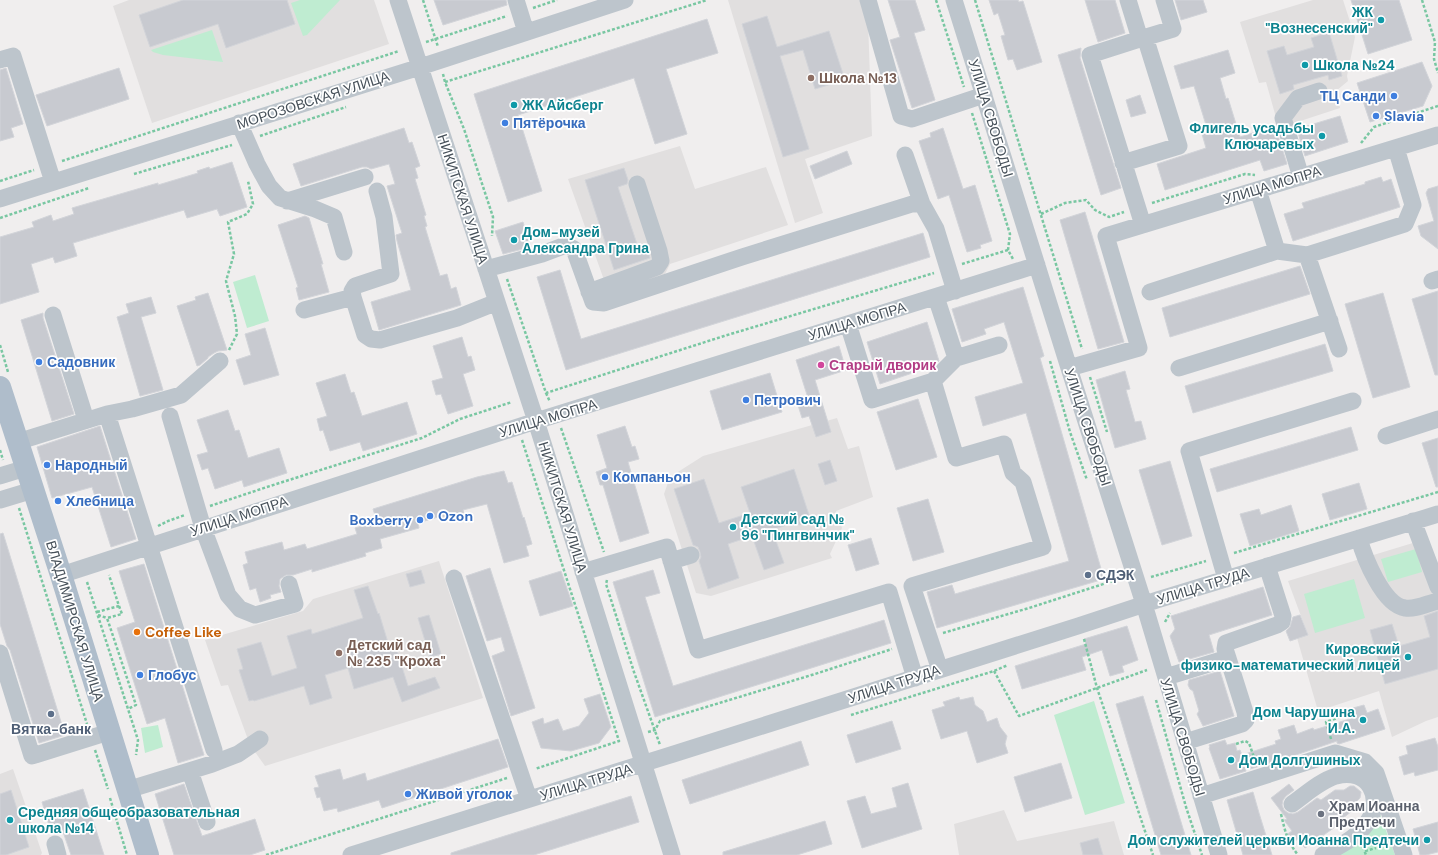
<svg xmlns="http://www.w3.org/2000/svg" width="1438" height="855" font-family="'DM Sans',sans-serif">
	<style>
		.education { fill: #e1dfdf }
		.green { fill: #bfecd1 }
		.building { fill: #c8cad0; stroke: #d2d4d9 }
		.lines { fill: none; stroke-linecap: round; stroke-linejoin: round }
		.path { stroke: #79c7a2; stroke-width: 2.5; stroke-dasharray: 3 2; stroke-linecap: butt }
		.minor { stroke: #bdc5cc; stroke-width: 17 }
		.major { stroke: #afbdcb; stroke-width: 22 }
		.culture-dot { fill: #0f9aa8; stroke: #fff; stroke-width: 1.5 }
		.education-dot { fill: #8d6e63; stroke: #fff; stroke-width: 1.5 }
		.shop-dot { fill: #3f7fe0; stroke: #fff; stroke-width: 1.5 }
		.hotel-dot { fill: #d1479c; stroke: #fff; stroke-width: 1.5 }
		.service-dot { fill: #5c6f8a; stroke: #fff; stroke-width: 1.5 }
		.food-dot { fill: #e8710a; stroke: #fff; stroke-width: 1.5 }
		.worship-dot { fill: #6b7280; stroke: #fff; stroke-width: 1.5 }
		.labels { text-anchor: middle; stroke-width: 3.5; stroke-linejoin: round; paint-order: stroke }
		.culture-label { font-size: 14px; font-weight: bold; fill: #0d838f; stroke: #fff; text-anchor: start }
		.education-label { font-size: 14px; font-weight: bold; fill: #785e54; stroke: #fff; text-anchor: start }
		.shop-label { font-size: 14px; font-weight: bold; fill: #366cbe; stroke: #fff; text-anchor: start }
		.street-label { font-size: 14px; fill: #47515a; stroke: #fff }
		.hotel-label { font-size: 14px; font-weight: bold; fill: #b23c85; stroke: #fff; text-anchor: start }
		.service-label { font-size: 14px; font-weight: bold; fill: #4e5e75; stroke: #fff; text-anchor: start }
		.food-label { font-size: 14px; font-weight: bold; fill: #c56008; stroke: #fff; text-anchor: start }
		.worship-label { font-size: 14px; font-weight: bold; fill: #5b616d; stroke: #fff; text-anchor: start }
	</style>
	<rect width="100%" height="100%" fill="#f0eeee"/>
	<path class="education" d="M129 0H374L389 44 152 123 113 6Z
		M728 0H861L868 21 872 136 805 159 823 213 795 223Z
		M1313 0H1343L1355 37 1347 76 1348 81 1336 91 1340 108 1279 128 1266 82 1259 83 1240 22Z
		M680 146 695 189 766 167 788 225 670 264 665 274 609 294 568 179Z
		M837 418 848 449 859 446 873 497 836 511 842 528 830 554 832 558 711 596 696 593 664 494 670 477 703 456Z
		M1426 539 1438 573V717L1426 721 1392 737 1379 691 1318 711 1297 638 1308 635 1288 581Z
		M439 561 483 698 265 766 250 745 228 685 221 686 205 640 303 611 313 599Z
		M13 769 42 853 41 855H0V774Z
		M1004 810 1017 841 1114 821 1124 855H959L954 824Z"/>
	<path class="green" d="M300 0H340L307 35 303 36 291 3Z
		M212 30 223 62 163 55 153 52 151 50Z
		M255 275 269 321 247 328 233 282Z
		M1416 549 1422 572 1388 582 1381 559Z
		M1354 579 1365 618 1315 633 1304 594Z
		M1094 701 1125 803 1085 815 1054 715Z
		M158 725 163 747 145 753 141 728Z
		M1377 806 1395 855H1328Z"/>
	<path class="building" d="M183 0H287L295 24 226 48 218 24 150 47 139 15Z
		M434 0H506L507 5 443 25Z
		M888 0H915L925 30 914 33 935 100 912 108 890 40 900 37Z
		M989 0H1018L1019 2 1023 1 1042 62 1017 70 1013 59 1008 60 1001 36 1005 35 998 13 994 15Z
		M1085 0H1115L1125 33 1098 42Z
		M1175 0H1203L1207 12 1181 20Z
		M1351 0H1399L1412 40 1368 54Z
		M767 16 777 47 829 31 845 80 815 89 803 50 780 56 809 149 783 157 742 24Z
		M707 19 718 53 666 69 687 134 655 144 634 78 518 115 542 191 508 202 474 94Z
		M1329 32 1342 76 1329 80 1328 75 1293 85 1294 89 1292 90 1280 94 1267 51 1284 46 1287 55 1314 47 1311 38Z
		M1081 48 1080 58 1121 188 1101 195 1058 55Z
		M1228 50 1235 73 1220 78 1226 99 1228 98 1240 137 1275 126 1287 164 1264 171 1260 160 1165 190 1157 164 1206 148 1200 127 1206 125 1194 86 1181 89 1174 66Z
		M1422 62 1432 86 1423 106 1370 122 1357 83Z
		M6 68 23 124 11 128 14 137 0 141V70Z
		M119 68 129 99 47 126 36 95Z
		M1140 95 1146 113 1131 117 1126 100Z
		M1340 116 1348 142 1305 156 1297 129Z
		M404 128 409 143 412 142 420 166 415 168 418 178 415 179 426 215 424 216 427 226 425 227 440 276 447 274 451 289 456 287 461 305 379 330 371 302 411 290 397 241 396 235 402 233 387 186 395 184 389 164 371 169 367 167H362L301 186 293 164Z
		M943 128 963 189 975 185 992 241 980 245 981 248 967 252 949 195 938 199 919 141 931 137 930 133Z
		M847 151 852 164 815 179 810 166Z
		M232 162 247 207 220 216 217 209 187 218 184 210 73 243 77 256 55 263 53 257 31 264 39 292 0 304V237L34 227 32 222 51 215 53 221 74 214 72 208 158 183V185L198 173 197 171 209 167 210 169Z
		M624 168 628 180 627 184 618 187 638 247 646 245 650 258 614 270 585 180Z
		M1381 177 1383 182 1391 179 1400 207 1293 241 1284 214 1304 208 1302 203 1365 184V182Z
		M1438 186V249L1421 236 1418 226 1434 221 1426 193 1428 189Z
		M1085 212 1124 342 1098 349 1060 220Z
		M305 216 309 218 323 264H321L329 292 299 300 296 288 298 287 278 225Z
		M523 222 531 247 503 254 495 231Z
		M923 233 930 257 566 370 537 277 560 270 581 339Z
		M1300 266 1310 294 1170 337 1162 308Z
		M1023 287 1044 356 1040 358 1104 579 937 628 927 592 952 585 955 594 1069 561 1026 413 983 426 975 397 1023 383 1004 322 984 329 986 334 962 342 952 309Z
		M1438 291V375H1435L1412 299Z
		M208 293 227 350 218 351 214 353 208 357V358L200 365 197 366 177 306 196 300 195 297Z
		M1383 293 1410 387 1373 398 1345 304Z
		M151 297 156 313 141 317 163 390 140 396 117 317 129 313 126 304Z
		M43 313V318L74 414 52 421 21 320Z
		M927 322 939 361 933 366 880 384 867 342Z
		M265 328 279 375 244 385 236 360 251 355 245 334Z
		M462 337 468 357 471 356 475 370 463 374 473 406 448 414 441 394 436 395 432 381 443 378 433 346Z
		M1325 344 1333 371 1193 413 1185 386Z
		M839 346 846 370 815 380 831 432 816 437 809 416 802 418 797 402 808 398 796 360Z
		M1125 371 1130 389 1126 390 1135 422 1141 421 1146 439 1115 448 1096 380Z
		M770 373 782 412 722 430 710 391Z
		M345 374 351 393 354 392 362 416 407 402 417 434 363 451 360 442 330 451 323 430 320 431 317 419 327 416 316 383Z
		M918 399 937 457 896 470 877 412Z
		M228 410 235 431 239 430 248 458 279 448 287 473 244 487 242 480 215 489 208 468 202 470 197 455 208 452 197 420Z
		M100 426 136 539 111 547 92 487 52 498 37 447Z
		M625 426 632 447 635 446 639 459 628 462 649 533 620 542 603 485H600L596 472 607 468 597 435Z
		M1351 427 1358 450 1217 492 1210 469Z
		M1438 438V487H1436L1422 443Z
		M830 460 837 481 825 485 818 464Z
		M1170 461 1192 536 1162 545 1139 470Z
		M794 469 811 521 799 525 798 521 772 530 784 563 764 570 752 536 728 544 739 578 708 589 699 561 701 557 700 552 698 547 693 545 674 489 704 479 719 523 750 513 741 487Z
		M504 471 508 483 512 482 523 518 524 517 532 544 526 546 529 556 504 563 487 504 463 510 464 513 439 521 438 517 418 523 419 528 380 539 382 548 365 553 366 556 312 572V569L293 575H286L280 579 279 586 281 592 270 595 271 598 260 602 256 588 250 590 243 565 248 563 245 552 282 542 284 550 305 544 307 549 357 534 355 528 377 522 373 509 477 477Z
		M1359 483 1367 509 1330 520 1322 494Z
		M928 499 944 552 913 561 897 508Z
		M1291 505 1299 531 1250 546 1240 514 1259 509 1261 515Z
		M3 533 65 735 39 743 10 650 7 646 0 624V534Z
		M871 538 879 564 856 571 848 545Z
		M144 564 204 755 178 763 165 718 147 724 117 628 135 622 119 571Z
		M490 568 535 708 511 716 492 656 505 651 501 637 487 641 466 576Z
		M421 570 425 583 410 587 406 574Z
		M653 570 660 593 645 597 673 686 884 620 891 643 655 717 613 582Z
		M561 571 573 606 540 616 529 581Z
		M368 586 378 614 379 613 389 646 395 644 408 686 435 677 440 688 402 702 393 677 354 689 348 668 325 675 332 698 310 705 304 686 254 701 253 700 249 701 239 670 243 669 237 649 261 642 272 676 297 668 287 636 311 629 312 634 363 618 354 590Z
		M1263 587 1272 615 1209 635 1214 652 1179 662 1170 636 1175 629 1171 616Z
		M1438 611V669L1385 684 1370 630 1392 624 1399 646 1430 637 1424 616Z
		M429 615 441 654 430 657 418 618Z
		M1300 615 1308 635 1290 641 1286 631 1290 627 1293 617Z
		M1127 626 1138 660 1122 666 1124 672 1110 676 1102 650 1082 657 1086 670 1022 689 1015 666 1086 644 1084 639Z
		M1220 671 1234 716 1203 726 1197 714 1199 711 1193 691 1190 689 1188 685 1189 680Z
		M600 694 611 727 599 743 571 751 541 748 532 722 543 718 544 724 558 719 563 731 579 726 589 713 584 699Z
		M1143 696 1191 855H1161L1116 704Z
		M959 697 960 700 973 697 975 705 983 711 987 722 997 718 1000 727 1007 736 1005 744 1008 753 977 763 967 731 941 739 932 710 945 706 943 702Z
		M1364 705 1367 713 1378 709 1385 729 1339 744 1337 743V741L1287 758 1250 769 1243 761 1246 771 1220 779 1209 748 1210 747 1209 745 1225 740 1227 745 1235 743 1237 751 1240 750 1242 755 1276 744 1275 741 1281 739 1278 730 1294 725 1297 734 1313 728 1314 730 1356 717 1353 708Z
		M892 721 901 749 856 763 847 735Z
		M1435 738 1438 747V770L1415 776 1414 772 1404 775 1399 757 1408 754 1406 746Z
		M498 739 508 767 382 808 379 800 338 812 337 808 324 811 320 797 317 798 314 788 319 787 315 776 340 769 343 780 365 773 367 781Z
		M801 741 809 765 690 804 682 780Z
		M1061 763 1072 798 1025 812 1014 777Z
		M908 783 922 829 862 848 847 801 865 796 871 814 897 807 892 788Z
		M184 784 202 836 255 819 265 850 250 855H174L155 794Z
		M1289 784 1294 790 1286 796 1283 800 1282 805 1284 810 1288 813 1293 814 1298 812 1317 798 1321 800 1335 790H1344L1350 786H1354L1361 792 1360 798 1355 803 1352 811 1338 822V825L1305 848 1298 839 1292 843 1286 835 1292 831 1284 820 1287 819 1271 798Z
		M83 789 104 855H71L62 829 51 832 42 802Z
		M11 790 29 847 6 855H0V794Z
		M1253 792 1259 813 1272 855H1243L1227 800Z
		M631 796 639 822 534 855H451V853Z
		M825 821 832 844 797 855H723V852Z
		M1438 822V852L1426 855H1420L1413 829Z
		M1098 838 1103 855H1083L1080 843Z"/>
	<g class="lines">
		<path class="path" d="M423 0 438 47
			M936 0 964 87
			M975 0 1082 349
			M1422 0 1435 42 1434 59 1438 73
			M533 8 557 0
			M426 42 507 16
			M443 74 445 82 464 129 493 217 492 236
			M445 82 707 0
			M972 113 1010 234 1008 250 1013 259
			M260 136 346 107
			M1361 143 1374 127 1438 106
			M62 161 399 51
			M134 174 232 145
			M0 181 34 170
			M1152 203 1245 174 1255 175
			M1041 214 1065 203 1086 200 1095 210 1109 217 1124 212
			M0 218 89 188
			M962 264 1008 250
			M507 279 546 393 724 336 934 273
			M0 345 8 372
			M229 350 237 334 235 316 226 281 234 254 228 222 247 214 253 204 248 181
			M1050 361 1070 432 1087 480
			M1090 377 1107 432
			M546 393 550 402
			M561 428 604 552
			M522 440 619 741 535 769
			M0 450 3 460
			M210 506 270 486 422 438 460 419 512 402
			M19 508 87 724
			M158 526 168 521 185 515
			M1234 553 1438 492
			M1151 577 1206 561
			M607 580 606 584 634 672 660 745
			M87 582 138 740 136 755
			M119 606 122 614 107 618 136 705 128 709
			M97 612 119 606 109 575
			M98 615 107 618
			M1165 622 1170 613
			M943 633 1029 608 1122 578
			M1084 639 1097 688 1153 855
			M994 671 1019 716 1147 670
			M1156 700 1186 807 1202 855
			M851 715 994 671 1008 665
			M648 732 655 730 660 721 815 674 892 649
			M1331 739 1326 722 1354 712
			M1236 744 1245 741 1249 743 1256 763
			M95 750 108 789
			M110 798 127 855
			M1281 814C1285 831 1287 841 1298 855
			M1363 847 1366 855
			M1365 851 1376 848
			M266 855 507 778"/>
		<path class="minor" d="M398 0 536 421 672 855
			M516 0 526 32
			M868 0 901 116 912 119 984 95
			M954 0 1069 368 1144 604 1219 855
			M1128 0 1140 39 1090 55 1143 225
			M1140 39 1173 29 1164 0
			M0 60 13 56 53 182
			M239 123 257 164 269 186 280 198 315 209 334 217 344 252
			M905 155 922 204
			M1123 163 1179 146 1145 37
			M1301 177 1283 118 1298 98 1319 91
			M377 191 384 217 391 274 355 286 352 291 353 297 365 335 371 339 380 340 457 318 497 302
			M0 199 420 67 625 0
			M287 201 365 177
			M1277 251 1307 255 1405 224 1413 205 1396 148
			M1307 255 1339 349
			M486 269 542 254 566 245 574 249 593 302 604 303 742 257 912 204H922L936 229 955 291
			M1432 281 1438 279
			M589 292 657 267 661 261 659 251 637 184
			M1150 292 1277 251 1258 190
			M936 297 956 358 933 381 956 458 1004 444 1013 473 1023 482 1043 547 912 586 940 670
			M304 310 353 297
			M53 315 86 420
			M848 324 872 400 933 381
			M956 358 999 345
			M1069 368 1139 348 1106 236 1438 135
			M1179 368 1330 321
			M107 414 214 750
			M170 416 203 528 228 595 240 609 255 615 295 604 289 584
			M1386 436 1438 419
			M17 442 107 414 132 409 181 395 220 361
			M0 476 26 468
			M0 500 33 490
			M1413 521 1438 587
			M1359 538C1364 557 1383 605 1405 608 1415 610 1428 603 1438 601
			M671 561 691 555
			M583 572 667 547 698 650 889 592 915 678
			M61 575 536 421 1037 265
			M454 578 529 799
			M1226 579 1189 451 1353 401
			M0 653 32 756 109 732
			M1166 677 1228 658
			M1185 742 1242 724 1246 720 1245 712 1227 655 1225 649 1226 643 1277 625 1282 622 1283 616 1267 566
			M190 771 207 822
			M127 790 212 764 238 754 260 739
			M1201 796 1335 753 1365 762 1376 773 1404 855
			M1292 804C1306 794 1320 781 1336 776 1368 767 1385 798 1367 823 1357 838 1339 846 1323 855
			M55 844 58 855
			M351 855 664 757 1078 626 1157 600 1438 514"/>
		<path class="major" d="M0 387 61 575 148 855"/>
	</g>
	<g class="culture-dot">
		<circle cx="1381" cy="20" r="4"/>
		<circle cx="1305" cy="65" r="4"/>
		<circle cx="514" cy="105" r="4"/>
		<circle cx="1322" cy="136" r="4"/>
		<circle cx="514" cy="240" r="4"/>
		<circle cx="733" cy="527" r="4"/>
		<circle cx="1408" cy="657" r="4"/>
		<circle cx="1363" cy="720" r="4"/>
		<circle cx="1231" cy="760" r="4"/>
		<circle cx="10" cy="820" r="4"/>
		<circle cx="1427" cy="840" r="4"/>
	</g>
	<g class="education-dot">
		<circle cx="811" cy="78" r="4"/>
		<circle cx="339" cy="653" r="4"/>
	</g>
	<g class="shop-dot">
		<circle cx="1394" cy="96" r="4"/>
		<circle cx="1376" cy="116" r="4"/>
		<circle cx="505" cy="123" r="4"/>
		<circle cx="39" cy="362" r="4"/>
		<circle cx="746" cy="400" r="4"/>
		<circle cx="47" cy="465" r="4"/>
		<circle cx="605" cy="477" r="4"/>
		<circle cx="58" cy="501" r="4"/>
		<circle cx="430" cy="516" r="4"/>
		<circle cx="420" cy="520" r="4"/>
		<circle cx="140" cy="675" r="4"/>
		<circle cx="408" cy="794" r="4"/>
	</g>
	<circle class="hotel-dot" cx="821" cy="365" r="4"/>
	<g class="service-dot">
		<circle cx="1088" cy="575" r="4"/>
		<circle cx="51" cy="714" r="4"/>
	</g>
	<circle class="food-dot" cx="137" cy="632" r="4"/>
	<circle class="worship-dot" cx="1321" cy="814" r="4"/>
	<g class="labels">
		<g class="culture-label">
			<text x="1373" y="17" text-anchor="end">ЖК<tspan x="1373" dy="16">"Вознесенский"</tspan></text>
			<text x="1313" y="70">Школа №24</text>
			<text x="522" y="110">ЖК Айсберг</text>
			<text x="1314" y="133" text-anchor="end">Флигель усадьбы<tspan x="1314" dy="16">Ключаревых</tspan></text>
			<text x="522" y="237">Дом-музей<tspan x="522" dy="16">Александра Грина</tspan></text>
			<text x="741" y="524">Детский сад №<tspan x="741" dy="16">96 "Пингвинчик"</tspan></text>
			<text x="1400" y="654" text-anchor="end">Кировский<tspan x="1400" dy="16">физико-математический лицей</tspan></text>
			<text x="1355" y="717" text-anchor="end">Дом Чарушина<tspan x="1355" dy="16">И.А.</tspan></text>
			<text x="1239" y="765">Дом Долгушиных</text>
			<text x="18" y="817">Средняя общеобразовательная<tspan x="18" dy="16">школа №14</tspan></text>
			<text x="1419" y="845" text-anchor="end">Дом служителей церкви Иоанна Предтечи</text>
		</g>
		<g class="education-label">
			<text x="819" y="83">Школа №13</text>
			<text x="347" y="650">Детский сад<tspan x="347" dy="16">№ 235 "Кроха"</tspan></text>
		</g>
		<g class="shop-label">
			<text x="1386" y="101" text-anchor="end">ТЦ Санди</text>
			<text x="1384" y="121">Slavia</text>
			<text x="513" y="128">Пятёрочка</text>
			<text x="47" y="367">Садовник</text>
			<text x="754" y="405">Петрович</text>
			<text x="55" y="470">Народный</text>
			<text x="613" y="482">Компаньон</text>
			<text x="66" y="506">Хлебница</text>
			<text x="438" y="521">Ozon</text>
			<text x="412" y="525" text-anchor="end">Boxberry</text>
			<text x="148" y="680">Глобус</text>
			<text x="416" y="799">Живой уголок</text>
		</g>
		<g class="street-label">
			<text transform="translate(313 100) rotate(-18)" y="5">МОРОЗОВСКАЯ УЛИЦА</text>
			<text transform="translate(991 118) rotate(73)" y="5">УЛИЦА СВОБОДЫ</text>
			<text transform="translate(1272 185) rotate(-17)" y="5">УЛИЦА МОПРА</text>
			<text transform="translate(463 199) rotate(72)" y="5">НИКИТСКАЯ УЛИЦА</text>
			<text transform="translate(857 321) rotate(-17)" y="5">УЛИЦА МОПРА</text>
			<text transform="translate(548 418) rotate(-17)" y="5">УЛИЦА МОПРА</text>
			<text transform="translate(1088 427) rotate(72)" y="5">УЛИЦА СВОБОДЫ</text>
			<text transform="translate(563 507) rotate(73)" y="5">НИКИТСКАЯ УЛИЦА</text>
			<text transform="translate(239 516) rotate(-18)" y="5">УЛИЦА МОПРА</text>
			<text transform="translate(1203 586) rotate(-17)" y="5">УЛИЦА ТРУДА</text>
			<text transform="translate(75 621) rotate(73)" y="5">ВЛАДИМИРСКАЯ УЛИЦА</text>
			<text transform="translate(894 684) rotate(-18)" y="5">УЛИЦА ТРУДА</text>
			<text transform="translate(1183 737) rotate(73)" y="5">УЛИЦА СВОБОДЫ</text>
			<text transform="translate(586 782) rotate(-17)" y="5">УЛИЦА ТРУДА</text>
		</g>
		<g class="hotel-label">
			<text x="829" y="370">Старый дворик</text>
		</g>
		<g class="service-label">
			<text x="1096" y="580">СДЭК</text>
			<text x="51" y="734" text-anchor="middle">Вятка-банк</text>
		</g>
		<g class="food-label">
			<text x="145" y="637">Coffee Like</text>
		</g>
		<g class="worship-label">
			<text x="1329" y="811">Храм Иоанна<tspan x="1329" dy="16">Предтечи</tspan></text>
		</g>
	</g>
</svg>
